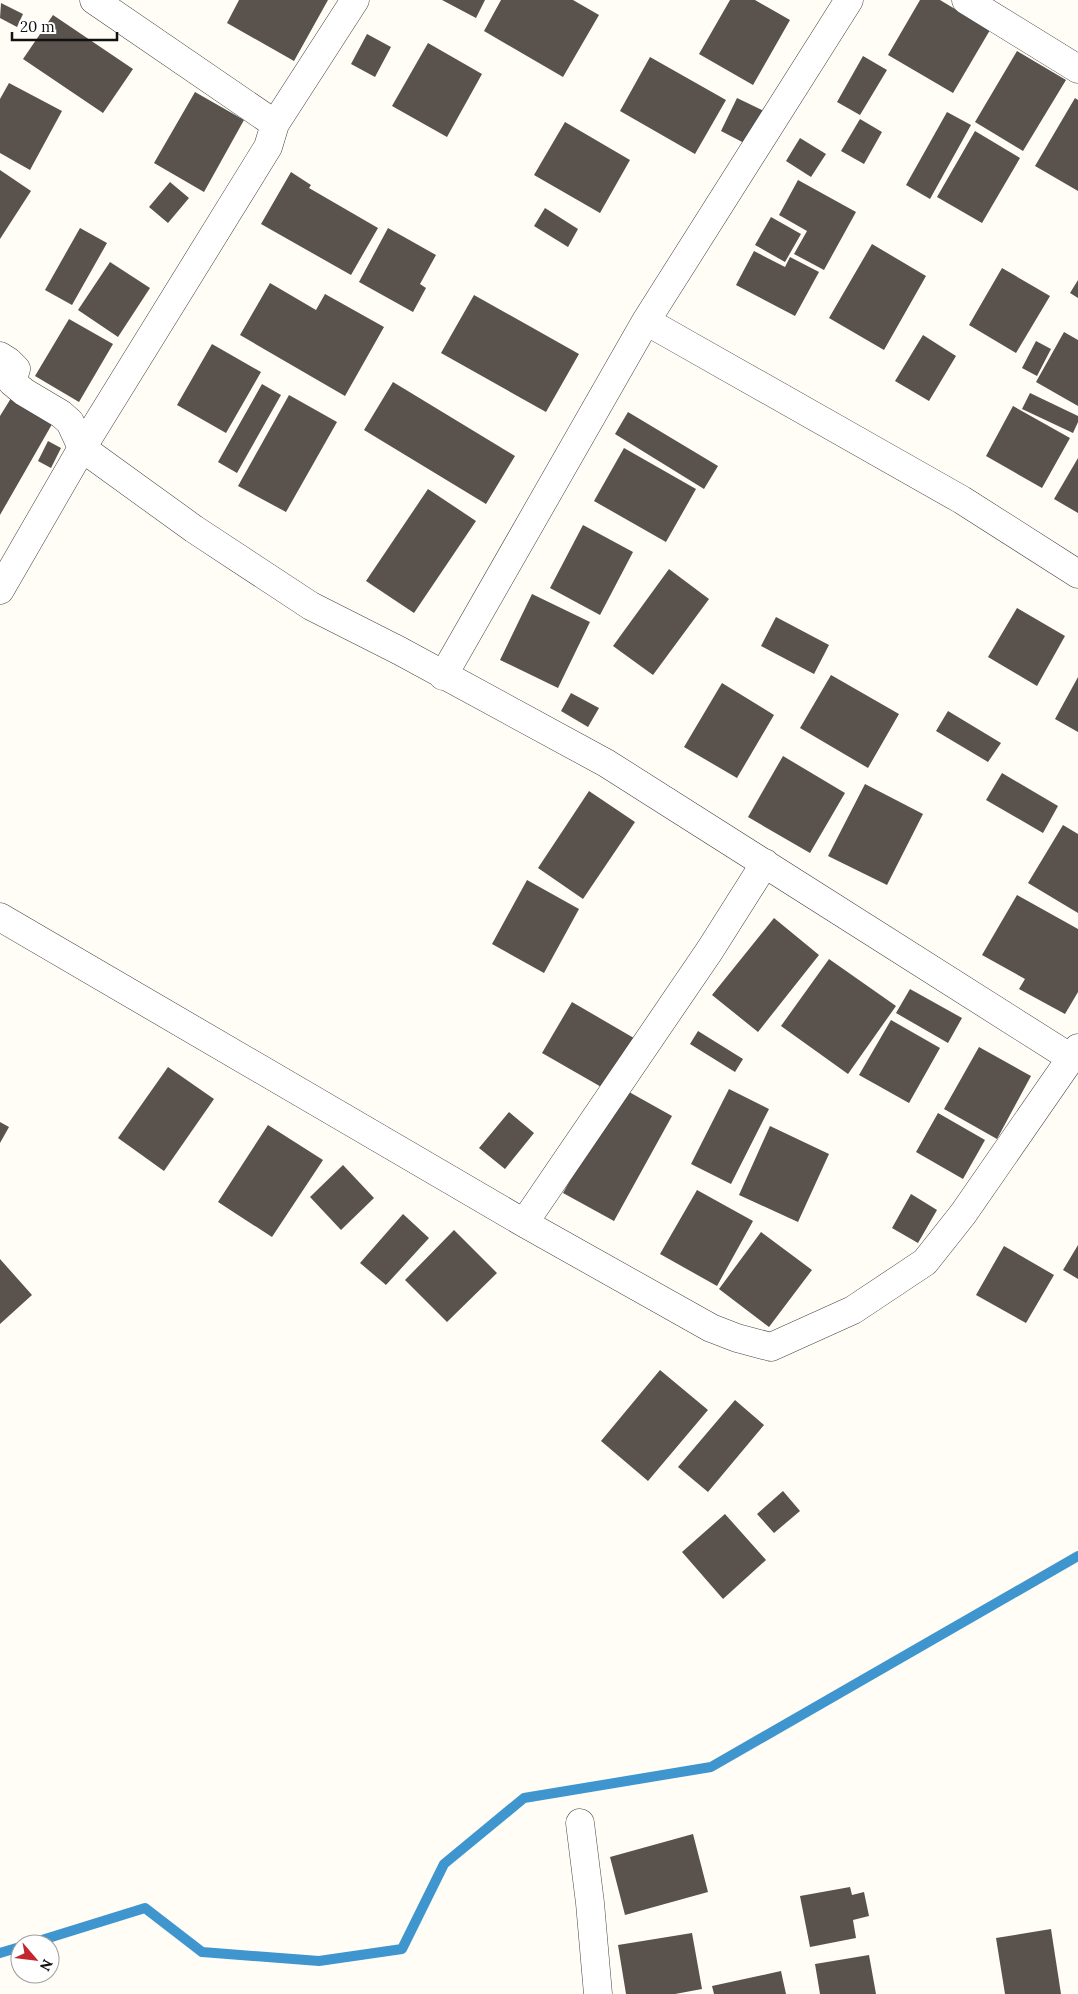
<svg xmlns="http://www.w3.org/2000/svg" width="1078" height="1994" font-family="Lora,serif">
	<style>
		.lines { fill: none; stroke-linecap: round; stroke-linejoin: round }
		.stream { stroke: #3f96cf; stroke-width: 10 }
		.building { fill: #5a524d }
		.street-casing { stroke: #444; stroke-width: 29 }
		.street { stroke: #fff; stroke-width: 28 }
	</style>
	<rect width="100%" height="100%" fill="#fffdf5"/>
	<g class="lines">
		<path class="stream" d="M29 1944 145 1908 202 1952 319 1961 402 1949 444 1864 524 1798 711 1767 1078 1556
			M0 1953 20 1947"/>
	</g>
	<path class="building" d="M239 0H328L294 61 227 23Z
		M442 0H485L476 18Z
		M501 0H573L599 15 563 77 484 31Z
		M730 0H755L790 20 753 85 699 54Z
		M920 0H940L990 30 953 93 888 55Z
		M1 3 23 14 17 27 0 18Z
		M53 15 133 69 103 113 23 59Z
		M367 34 391 47 375 77 351 64Z
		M428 43 482 74 447 137 392 106Z
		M1017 51 1066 80 1023 151 975 122Z
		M863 56 887 70 860 115 837 102Z
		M650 57 726 100 695 154 620 111Z
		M9 83 62 111 30 170 0 153V99Z
		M195 92 244 120 204 192 154 163Z
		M737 98 766 112 748 145 721 131Z
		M1075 98 1078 100V191L1035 166Z
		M947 112 971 125 930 199 906 185Z
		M860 119 882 132 864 164 841 151Z
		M565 122 630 160 600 213 534 175Z
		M975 131 1020 158 982 223 937 197Z
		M800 138 826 154 811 177 786 161Z
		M0 170 31 191 0 239Z
		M291 172 311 185 309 188 378 228 351 275 261 224Z
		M798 180 856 212 824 270 794 254 807 231 779 215Z
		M170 182 189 198 168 223 149 207Z
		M545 208 578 229 568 247 534 226Z
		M771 217 801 234 785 262 755 245Z
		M80 228 107 243 72 305 45 290Z
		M388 228 436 255 420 284 426 288 413 312 359 282Z
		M872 244 926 276 884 350 829 318Z
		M754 251 785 267 790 257 819 272 795 316 736 285Z
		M110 262 150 288 118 337 78 310Z
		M1002 268 1050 296 1016 353 969 325Z
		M1078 280V298L1070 293Z
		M270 283 316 310 325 294 384 327 345 396 240 335Z
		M474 295 579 354 546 412 441 353Z
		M69 319 113 344 79 402 35 376Z
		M1064 332 1078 340V406L1036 382Z
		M923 335 956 356 929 401 895 381Z
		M1036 341 1051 349 1037 376 1022 368Z
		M212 344 261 372 226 433 177 405Z
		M393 382 515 456 486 504 364 430Z
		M262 384 281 395 237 473 218 462Z
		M1030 393 1078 416V422L1073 433 1022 409Z
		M13 395 55 419 0 515V416Z
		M289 395 337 422 286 512 238 486Z
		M1013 406 1070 438 1042 488 986 456Z
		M628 412 718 466 704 489 615 434Z
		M48 441 61 448 51 468 38 461Z
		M624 448 696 489 666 542 594 501Z
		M1078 458V513L1054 499Z
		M428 489 476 521 414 613 366 581Z
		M583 525 633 552 600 615 550 588Z
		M669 569 709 599 653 675 613 646Z
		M532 594 590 622 558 688 500 660Z
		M1017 608 1065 636 1037 686 988 657Z
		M776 617 829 645 814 674 761 646Z
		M831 675 899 714 868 768 800 728Z
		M1078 677V732L1055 719Z
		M722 683 774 715 737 778 684 747Z
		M571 693 599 708 588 727 561 711Z
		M948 711 1001 743 988 762 936 731Z
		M783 756 845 793 810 853 748 817Z
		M1002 773 1058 806 1043 833 986 800Z
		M865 784 923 814 887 885 828 856Z
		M589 791 635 822 583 899 538 868Z
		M1063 825 1078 834V913L1028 883Z
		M527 880 579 909 544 973 492 944Z
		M1017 895 1078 929V992L1065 1014 1019 989 1025 979 982 955Z
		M774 918 819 955 758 1032 712 995Z
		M829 959 896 1006 848 1074 781 1026Z
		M910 989 962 1018 948 1043 896 1013Z
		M572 1002 639 1041 610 1092 542 1053Z
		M891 1020 940 1048 909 1103 859 1075Z
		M698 1031 743 1059 735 1072 690 1044Z
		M979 1047 1031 1076 997 1139 944 1109Z
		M168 1067 214 1099 164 1171 118 1138Z
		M622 1088 672 1116 614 1221 563 1193Z
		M729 1089 769 1109 731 1184 691 1164Z
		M509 1112 534 1133 505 1169 479 1148Z
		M938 1113 985 1140 963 1179 916 1152Z
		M0 1122 9 1127 0 1143Z
		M268 1125 323 1160 272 1237 218 1202Z
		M770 1126 829 1154 798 1222 739 1195Z
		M343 1165 374 1198 341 1230 310 1197Z
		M697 1190 753 1221 717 1286 660 1254Z
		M911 1194 937 1210 918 1243 892 1228Z
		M403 1214 429 1238 386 1285 360 1263Z
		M454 1230 497 1273 447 1322 405 1280Z
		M761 1232 812 1270 769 1327 719 1289Z
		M1078 1245V1279L1063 1270Z
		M1004 1246 1054 1275 1026 1323 976 1295Z
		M0 1259 32 1295 0 1324Z
		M660 1370 708 1410 648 1481 601 1441Z
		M735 1400 764 1425 708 1492 678 1467Z
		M783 1491 800 1511 774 1533 757 1514Z
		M725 1514 766 1560 723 1599 682 1552Z
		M693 1834 708 1892 625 1915 610 1857Z
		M850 1887 852 1895 864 1892 869 1916 853 1920 856 1938 810 1947 800 1896Z
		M1051 1929 1061 1994H1005L996 1938Z
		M692 1933 702 1989 675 1994H626L618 1945Z
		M869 1955 876 1994H820L815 1964Z
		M781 1971 786 1994H714L712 1986Z"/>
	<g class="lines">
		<defs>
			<path id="street" d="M94 0 275 124
				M966 0 1078 69
				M646 321 962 500 1078 574
				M0 356 8 361 16 369 12 382 24 392 61 414 70 422 82 448 194 529 311 606 400 651 606 763 1071 1058
				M0 590 82 448 268 147 275 124 355 0
				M443 676 646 321 849 0
				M0 917 524 1223 711 1328 737 1338 771 1347 853 1310 925 1262 963 1214 1078 1048
				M524 1223 710 950 765 863
				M580 1823 590 1903 598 1994"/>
		</defs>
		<use href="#street" class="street-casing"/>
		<use href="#street" class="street"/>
	</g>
	<g transform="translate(35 1959) rotate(118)"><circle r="24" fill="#ffffff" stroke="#a0a0a0"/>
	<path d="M0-4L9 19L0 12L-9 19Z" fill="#c4262e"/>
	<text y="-8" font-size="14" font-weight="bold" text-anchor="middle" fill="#111111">N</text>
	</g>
	<path d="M12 32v8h105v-8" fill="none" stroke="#111111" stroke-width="2.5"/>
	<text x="20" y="32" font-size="15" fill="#111111" stroke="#ffffff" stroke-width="4" paint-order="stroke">20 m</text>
</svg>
